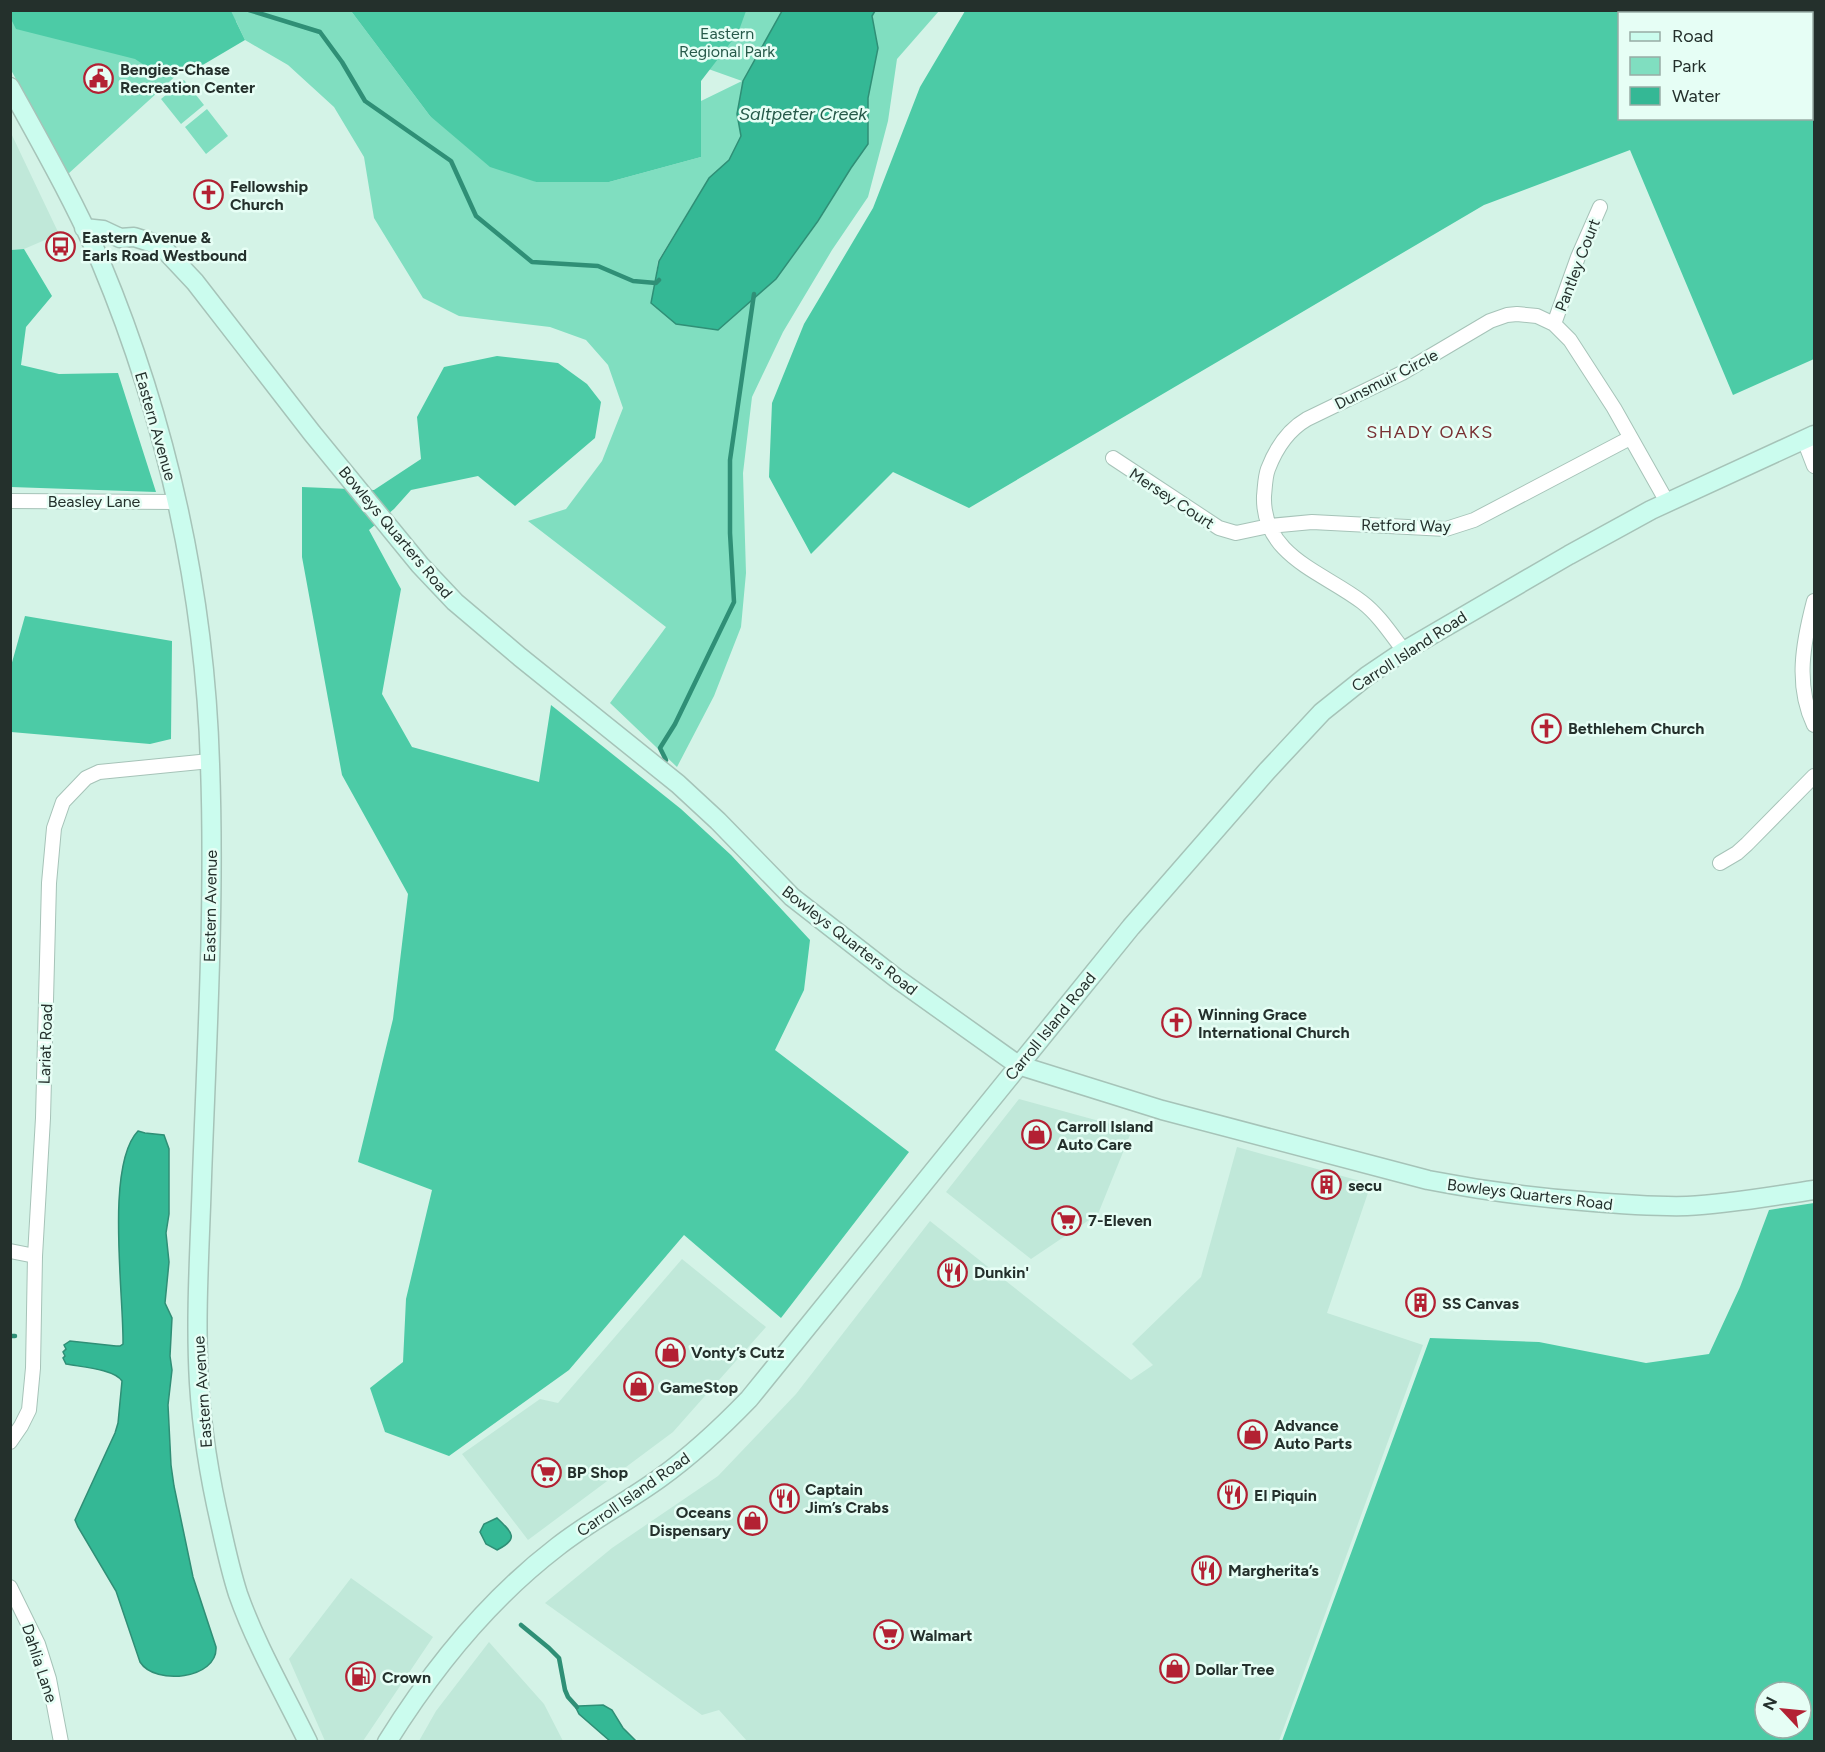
<svg xmlns="http://www.w3.org/2000/svg" width="1825" height="1752" font-family="Figtree,sans-serif">
	<style>
		.built { fill: #c0e8d9 }
		.green { fill: #80dec0 }
		.forest { fill: #4ccba6; fill-rule: evenodd }
		.water { fill: #34b895; stroke: #2f8f76; stroke-width: 1.5 }
		.lines { fill: none; stroke-linecap: round; stroke-linejoin: round }
		.stream { stroke: #2f8f76; stroke-width: 4.5 }
		.street-casing { stroke: #a6c3b8; stroke-width: 16 }
		.secondary-casing { stroke: #a6c3b8; stroke-width: 21 }
		.street { stroke: #fff; stroke-width: 14 }
		.secondary { stroke: #cbfcee; stroke-width: 18 }
		.labels { text-anchor: middle; stroke-width: 5; stroke-linejoin: round; paint-order: stroke }
		.park-label { font-size: 16px; fill: #285b4b; stroke: #e6fef5 }
		.poi-label { font-size: 16px; font-weight: bold; fill: #24302c; stroke: #e6fef5; text-anchor: start }
		.street-label { font-size: 16px; fill: #24302c; stroke: #e6fef5 }
		.water-label { font-size: 18px; font-style: italic; fill: #255949; stroke: #e6fef5 }
		.neighbourhood-label { font-size: 18px; letter-spacing: 1.5px; fill: #783033; stroke: #e6fef5 }
	</style>
	<rect width="100%" height="100%" fill="#d4f3e7"/>
	<path class="built" d="M10 131 59 234 24 249 11 250Z
		M1019 1099 1132 1130 1098 1214 1031 1259 946 1192Z
		M1237 1147 1371 1184 1327 1313 1423 1345 1279 1741H747L719 1710 702 1715 545 1603 612 1548 718 1476 796 1394 930 1221 1131 1380 1153 1365 1132 1344 1201 1277Z
		M682 1259 766 1327 673 1432 528 1540 462 1454 540 1399 558 1403Z
		M351 1578 433 1637 363 1741H325L289 1659Z
		M489 1642 544 1704 563 1741H419L436 1711Z"/>
	<path class="green" d="M10 11H351L430 116 536 182H609L701 157V101L742 81 546 11H782L743 81 737 114 741 136 729 160 709 178 658 261 652 303 738 313 776 279 818 222 851 168 868 144V98L878 48 872 16 875 11H939L897 59 888 121 868 197 832 250 783 332 752 397 743 473 746 573 741 627 714 696 677 767 610 703 666 627 528 521 566 509 602 461 623 408 608 365 586 340 550 327 459 316 423 298 374 218 364 157 334 107 288 65 245 40 236 21 68 174 11 70Z
		M184 80 204 105 181 124 161 99Z
		M207 109 228 136 206 154 185 127Z"/>
	<path class="forest" d="M10 11H231L245 40 201 66 164 78 135 59 16 29 11 19Z
		M351 11H746L738 33 701 81V157L609 182H536L490 167 430 116Z
		M965 11H1814V359L1733 395 1630 150 1484 205 969 508 893 472 811 554 769 477 772 403 804 324 873 208 920 87ZM1620 14H1812V118H1620Z
		M24 249 52 296 26 327 21 365 59 374 118 373 156 492 11 487V250Z
		M497 356 558 363 587 384 601 402 595 438 515 506 478 476 411 490 394 509 369 530 401 589 382 694 412 747 539 782 551 705 681 809 731 855 810 940 804 990 775 1050 909 1152 781 1318 684 1235 569 1370 449 1456 385 1432 370 1388 403 1362 406 1299 432 1190 358 1162 393 1019 408 894 342 775 302 557V487L374 490 421 459 417 417 444 367Z
		M25 616 172 641 171 739 150 744 11 732V666Z
		M1814 1203V1741H1282L1430 1338 1539 1342 1646 1363 1709 1354 1740 1287 1769 1210ZM1765 1692H1801V1728H1765Z"/>
	<path class="water" d="M782 11H875L872 16 878 48 868 98V144L851 168 818 221 776 279 718 330 676 324 651 303 659 261 709 178 729 160 741 136 737 114 743 81Z
		M138 1131 145 1133 164 1135 169 1149V1214L166 1233 169 1262 165 1303 172 1318 170 1356 172 1370 168 1405 171 1465 174 1486 193 1577 216 1647C218 1679 155 1686 140 1662L116 1591 78 1527 75 1520 115 1433 118 1423 122 1381C114 1369 81 1367 66 1364L63 1358 65 1356 63 1352 66 1349 64 1345 70 1341 116 1346H120L123 1344C124 1296 105 1165 138 1131Z
		M497 1518C513 1533 519 1539 497 1550L486 1544 480 1532 484 1524Z
		M603 1705 612 1710 623 1728 636 1741H610L579 1714 576 1708 579 1706Z"/>
	<g class="lines">
		<path class="stream" d="M249 10 320 32 342 62 365 101 451 161 476 216 532 262 598 266 633 281 656 283 659 280
			M666 760 660 748 675 724 734 602 730 533V460L754 294
			M10 1336H15
			M521 1625 549 1648 559 1658 565 1690 568 1697 577 1707"/>
		<defs>
			<path id="street" d="M1554 324 1578 257 1600 207
				M1804 440 1814 466
				M1113 458 1219 528 1236 533 1269 526 1312 522 1446 529 1474 520 1630 438
				M10 501 177 502
				M1814 601C1803 643 1795 685 1814 725
				M1404 651C1391 634 1379 615 1362 602 1323 572 1262 556 1264 496 1265 487 1265 477 1268 469 1276 448 1288 430 1307 419L1402 373 1490 321 1507 315 1517 314 1537 316 1554 324 1570 340 1614 408 1667 502
				M1720 863 1737 853 1747 844 1814 776
				M10 1251 35 1256
				M10 1442 21 1426 29 1410 33 1368 35 1256 43 1118 49 883 54 828 63 802 86 778 99 772 210 761
				M10 1587 38 1644 49 1679 61 1742"/>
			<path id="secondary" d="M10 87C42 145 75 203 101 263 167 421 205 593 210 764 215 902 207 1040 202 1177 200 1245 195 1315 199 1383 202 1432 210 1480 221 1527 226 1550 231 1572 238 1594 256 1645 284 1693 308 1742
				M84 228 103 230 120 238 134 237 153 243 165 250 195 282 312 433 420 565 455 602 520 657 678 784 718 821 792 897 896 978 1018 1065 1162 1110 1428 1180C1479 1190 1530 1197 1582 1201 1617 1204 1652 1207 1687 1206 1730 1204 1772 1196 1814 1190
				M387 1742C433 1668 488 1600 557 1547 590 1521 627 1502 660 1478 692 1455 721 1428 749 1399L1131 927 1267 771 1322 712 1367 676 1404 651 1569 555 1651 510 1814 435"/>
		</defs>
		<use href="#street" class="street-casing"/>
		<use href="#secondary" class="secondary-casing"/>
		<use href="#street" class="street"/>
		<use href="#secondary" class="secondary"/>
	</g>
	<defs>
		<symbol id="civic-ring" viewBox="-11 -11 22 22"><circle r="9.5" fill="#e6fef5" stroke="#b32133" stroke-width="1.5"/><path d="M-.6-6.5H3V-4.5H.6V-3L4-1V1h2V6H-6V1h2V-1L-.6-3ZM-1.2 2.5V6h2.4V2.5Z" fill="#b32133"/></symbol>
		<symbol id="church-ring" viewBox="-11 -11 22 22"><circle r="9.5" fill="#e6fef5" stroke="#b32133" stroke-width="1.5"/><path d="M-1.2-6h2.4v3.5h3.3v2.4h-3.3V6h-2.4V-.1h-3.3v-2.4h3.3Z" fill="#b32133"/></symbol>
		<symbol id="bus-ring" viewBox="-11 -11 22 22"><circle r="9.5" fill="#e6fef5" stroke="#b32133" stroke-width="1.5"/><path d="M-5-6H5V4H4V6H2V4H-2V6H-4V4H-5ZM-3.5-4V0h7V-4ZM-3.5 1.2v1.5H-2V1.2ZM2 1.2v1.5H3.5V1.2Z" fill="#b32133"/></symbol>
		<symbol id="shop-ring" viewBox="-11 -11 22 22"><circle r="9.5" fill="#e6fef5" stroke="#b32133" stroke-width="1.5"/><path d="M-5-2.5h2.3a2.7 3.5 0 0 1 5.4 0H5L5.5 6h-11ZM-1.5-2.5h3a1.5 2.3 0 0 0-3 0Z" fill="#b32133"/></symbol>
		<symbol id="building-ring" viewBox="-11 -11 22 22"><circle r="9.5" fill="#e6fef5" stroke="#b32133" stroke-width="1.5"/><path d="M-4-6H4V6H1V3H-1V6H-4ZM-2.5-4.3h1.7v1.8h-1.7ZM.8-4.3h1.7v1.8H.8ZM-2.5-1h1.7V.8h-1.7ZM.8-1h1.7V.8H.8Z" fill="#b32133"/></symbol>
		<symbol id="supermarket-ring" viewBox="-11 -11 22 22"><circle r="9.5" fill="#e6fef5" stroke="#b32133" stroke-width="1.5"/><path d="M-6-5.5h2.5l.6 2H6L4.5 2H-2.5L-4.4-4H-6ZM-1.5 3.2a1.3 1.3 0 1 0 .1 0ZM3 3.2a1.3 1.3 0 1 0 .1 0Z" fill="#b32133"/></symbol>
		<symbol id="restaurant-ring" viewBox="-11 -11 22 22"><circle r="9.5" fill="#e6fef5" stroke="#b32133" stroke-width="1.5"/><path d="M-5-6h1v4h1v-4h1v4h1v-4h1v5L-1.5 .5V6h-2V.5L-5-1ZM5-6V6H3V1.5H1.5Q1.5-4 5-6Z" fill="#b32133"/></symbol>
		<symbol id="fuel-ring" viewBox="-11 -11 22 22"><circle r="9.5" fill="#e6fef5" stroke="#b32133" stroke-width="1.5"/><path d="M-5.5-6h7V0h2V4h1.3V-2.5L3-4.5l.8-.8L6-3V5H2.5V1h-1V6h-7ZM-4.2-4.7v3.2H.2V-4.7Z" fill="#b32133"/></symbol>
	</defs>
	<g fill-rule="evenodd">
		<use href="#civic-ring" x="82" y="62" width="33" height="33"/>
		<use href="#church-ring" x="192" y="178" width="33" height="33"/>
		<use href="#bus-ring" x="44" y="230" width="33" height="33"/>
		<use href="#church-ring" x="1530" y="712" width="33" height="33"/>
		<use href="#church-ring" x="1160" y="1006" width="33" height="33"/>
		<use href="#shop-ring" x="1020" y="1118" width="33" height="33"/>
		<use href="#building-ring" x="1310" y="1168" width="33" height="33"/>
		<use href="#supermarket-ring" x="1050" y="1204" width="33" height="33"/>
		<use href="#restaurant-ring" x="936" y="1256" width="33" height="33"/>
		<use href="#building-ring" x="1404" y="1286" width="33" height="33"/>
		<use href="#shop-ring" x="654" y="1336" width="33" height="33"/>
		<use href="#shop-ring" x="622" y="1370" width="33" height="33"/>
		<use href="#shop-ring" x="1236" y="1418" width="33" height="33"/>
		<use href="#supermarket-ring" x="530" y="1456" width="33" height="33"/>
		<use href="#restaurant-ring" x="1216" y="1478" width="33" height="33"/>
		<use href="#restaurant-ring" x="768" y="1482" width="33" height="33"/>
		<use href="#shop-ring" x="736" y="1504" width="33" height="33"/>
		<use href="#restaurant-ring" x="1190" y="1554" width="33" height="33"/>
		<use href="#supermarket-ring" x="872" y="1618" width="33" height="33"/>
		<use href="#shop-ring" x="1158" y="1652" width="33" height="33"/>
		<use href="#fuel-ring" x="344" y="1660" width="33" height="33"/>
	</g>
	<g class="labels">
		<g class="park-label">
			<text x="727" y="39">Eastern<tspan x="727" dy="18">Regional Park</tspan></text>
		</g>
		<g class="poi-label">
			<text x="120" y="75">Bengies-Chase<tspan x="120" dy="18">Recreation Center</tspan></text>
			<text x="230" y="192">Fellowship<tspan x="230" dy="18">Church</tspan></text>
			<text x="82" y="243">Eastern Avenue &amp;<tspan x="82" dy="18">Earls Road Westbound</tspan></text>
			<text x="1568" y="734">Bethlehem Church</text>
			<text x="1198" y="1020">Winning Grace<tspan x="1198" dy="18">International Church</tspan></text>
			<text x="1057" y="1132">Carroll Island<tspan x="1057" dy="18">Auto Care</tspan></text>
			<text x="1348" y="1191">secu</text>
			<text x="1088" y="1226">7-Eleven</text>
			<text x="974" y="1278">Dunkin'</text>
			<text x="1442" y="1309">SS Canvas</text>
			<text x="691" y="1358">Vonty’s Cutz</text>
			<text x="660" y="1393">GameStop</text>
			<text x="1274" y="1431">Advance<tspan x="1274" dy="18">Auto Parts</tspan></text>
			<text x="567" y="1478">BP Shop</text>
			<text x="805" y="1495">Captain<tspan x="805" dy="18">Jim’s Crabs</tspan></text>
			<text x="1254" y="1501">El Piquin</text>
			<text x="731" y="1518" text-anchor="end">Oceans<tspan x="731" dy="18">Dispensary</tspan></text>
			<text x="1228" y="1576">Margherita’s</text>
			<text x="910" y="1641">Walmart</text>
			<text x="1195" y="1675">Dollar Tree</text>
			<text x="382" y="1683">Crown</text>
		</g>
		<g class="street-label">
			<text transform="translate(1577 265) rotate(-69)" y="6">Pantley Court</text>
			<text transform="translate(1386 379) rotate(-27)" y="6">Dunsmuir Circle</text>
			<text transform="translate(156 426) rotate(74)" y="6">Eastern Avenue</text>
			<text transform="translate(1172 498) rotate(33)" y="6">Mersey Court</text>
			<text x="94" y="507">Beasley Lane</text>
			<text transform="translate(1406 525) rotate(1)" y="6">Retford Way</text>
			<text transform="translate(396 532) rotate(50)" y="6">Bowleys Quarters Road</text>
			<text transform="translate(1409 651) rotate(-33)" y="6">Carroll Island Road</text>
			<text transform="translate(210 906) rotate(-89)" y="6">Eastern Avenue</text>
			<text transform="translate(850 940) rotate(38)" y="6">Bowleys Quarters Road</text>
			<text transform="translate(1050 1026) rotate(-51)" y="6">Carroll Island Road</text>
			<text transform="translate(45 1044) rotate(-88)" y="6">Lariat Road</text>
			<text transform="translate(1530 1194) rotate(7)" y="6">Bowleys Quarters Road</text>
			<text transform="translate(202 1392) rotate(-94)" y="6">Eastern Avenue</text>
			<text transform="translate(633 1494) rotate(-35)" y="6">Carroll Island Road</text>
			<text transform="translate(40 1663) rotate(72)" y="6">Dahlia Lane</text>
		</g>
		<g class="water-label">
			<text x="803" y="120">Saltpeter Creek</text>
		</g>
		<g class="neighbourhood-label">
			<text x="1430" y="438">SHADY OAKS</text>
		</g>
	</g>
	<rect width="1825" height="1752" fill="none" stroke="#24302c" stroke-width="24"/>
	<rect x="1618" y="12" width="195" height="108" fill="#e6fef5" stroke="#98aca5" stroke-width="1.5"/>
	<rect x="1630" y="32" width="30" height="9" fill="#cbfcee" stroke="#98aca5" stroke-width="1.5"/>
	<text x="1672" y="42" font-size="18" fill="#24302c">Road</text>
	<rect x="1630" y="57" width="30" height="18" fill="#80dec0" stroke="#98aca5" stroke-width="1.5"/>
	<text x="1672" y="72" font-size="18" fill="#24302c">Park</text>
	<rect x="1630" y="87" width="30" height="18" fill="#34b895" stroke="#98aca5" stroke-width="1.5"/>
	<text x="1672" y="102" font-size="18" fill="#24302c">Water</text>
	<g transform="translate(1783 1710) rotate(296)"><circle r="28" fill="#e6fef5" stroke="#98aca5" stroke-width="1.5"/>
	<path d="M0-4.5L10 22L0 15L-10 22Z" fill="#b32133"/>
	<text y="-9" font-size="16" font-weight="bold" text-anchor="middle" fill="#24302c">N</text>
	</g>
</svg>
